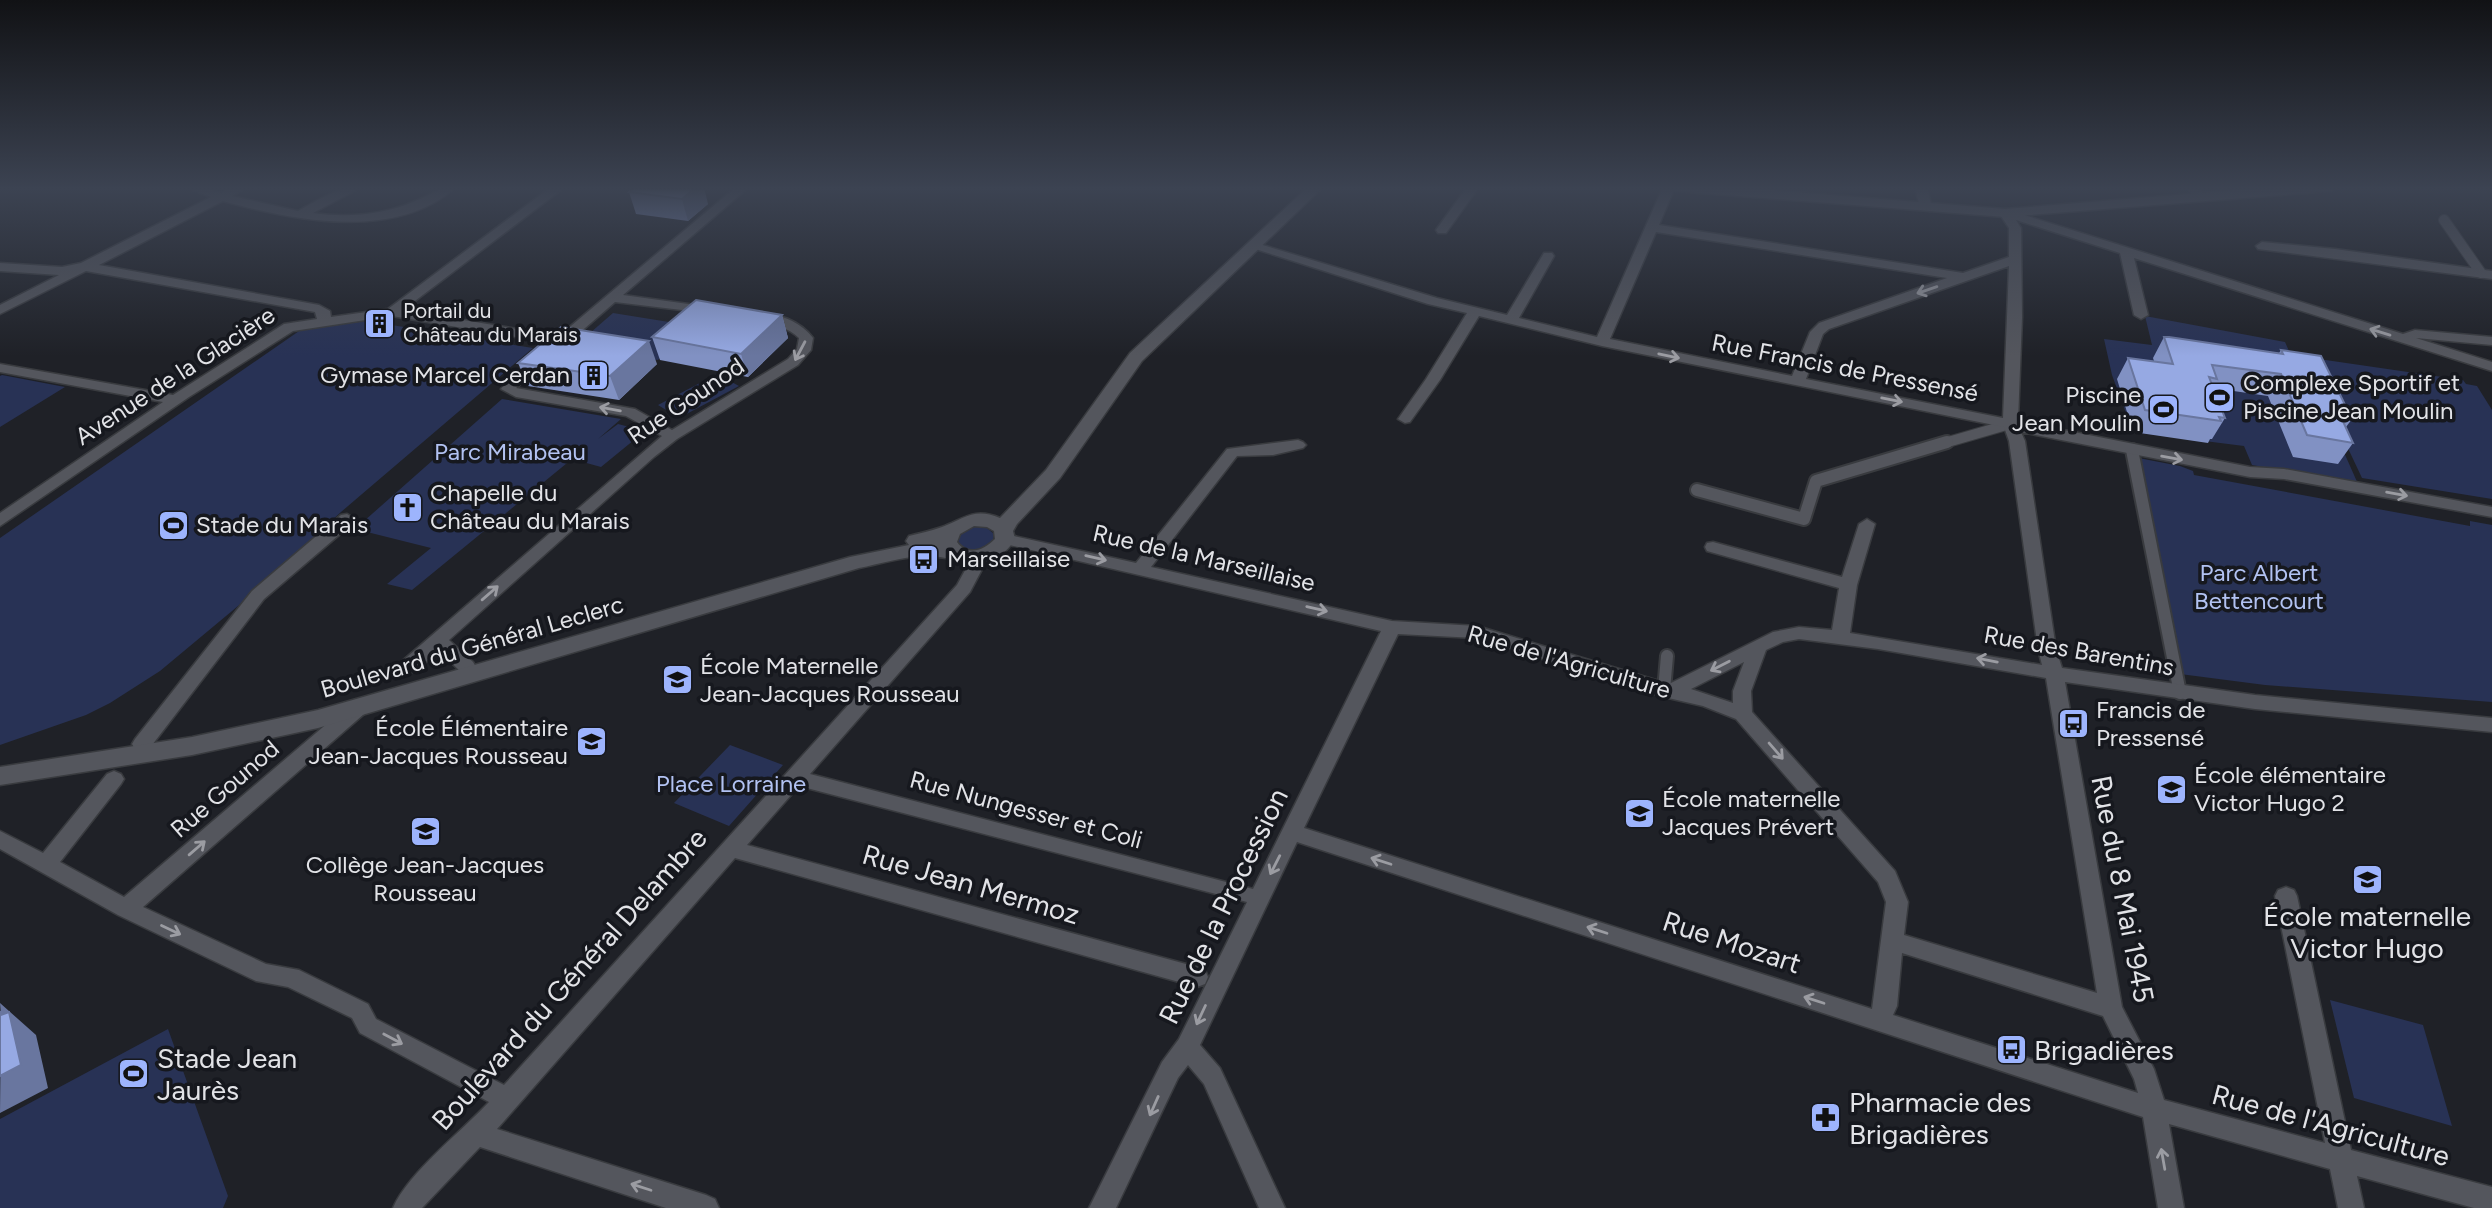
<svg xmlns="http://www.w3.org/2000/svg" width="2492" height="1208" font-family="Figtree,sans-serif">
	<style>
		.green { fill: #283255 }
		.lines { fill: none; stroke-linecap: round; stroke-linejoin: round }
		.pedestrian-far1-casing { stroke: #393b3f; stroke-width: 12 }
		.pedestrian-casing { stroke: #393b3f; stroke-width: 16 }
		.minor-casing { stroke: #393b3f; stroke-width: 3 }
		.tertiary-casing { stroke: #393b3f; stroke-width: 3 }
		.pedestrian-far1 { stroke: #54565d; stroke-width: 10 }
		.pedestrian { stroke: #54565d; stroke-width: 12 }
		.minor { fill: #54565d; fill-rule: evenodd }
		.tertiary { fill: #54565d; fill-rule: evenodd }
		.wall { fill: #8191c3 }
		.shaded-wall { fill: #69769f }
		.building { fill: #96a9e3; stroke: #69769f; stroke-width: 2 }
		.oneway { stroke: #9b9ca2 }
		.labels { text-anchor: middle; stroke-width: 7; stroke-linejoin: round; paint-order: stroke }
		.far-poi-label { font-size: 21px; fill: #e2e3e7; stroke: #16181e; text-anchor: start }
		.street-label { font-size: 24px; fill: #e2e3e7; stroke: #16181e }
		.poi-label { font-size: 24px; fill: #e2e3e7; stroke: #16181e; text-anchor: start }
		.park-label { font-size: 24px; fill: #b2c2f2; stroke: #16181e }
		.near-street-label { font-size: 28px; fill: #e2e3e7; stroke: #16181e }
		.near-poi-label { font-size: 28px; fill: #e2e3e7; stroke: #16181e; text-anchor: start }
	</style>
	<rect width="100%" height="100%" fill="#1f2127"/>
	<path class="green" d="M613 313 694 326 658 360 575 346Z
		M2145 316 2285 342 2289 351 2300 353 2358 484 2252 465 2244 446 2133 432 2112 375 2104 339 2152 345Z
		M367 321 533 348 341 512 244 601 160 671 110 703 86 715 0 745V538L302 329Z
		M2305 357 2463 380 2466 384 2477 386 2492 410V499L2362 478Z
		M717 374 739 386 679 418 658 405Z
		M2 375 65 387 0 427V376Z
		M502 399 621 419 598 439 618 424 645 431 601 467 572 459 412 590 387 584 431 548 355 529Z
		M2128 456 2180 466 2193 471 2194 475 2470 526V521L2492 525V702L2265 685 2180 674Z
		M975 527 987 528 994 534 993 542C983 552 967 554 958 543 958 533 966 529 975 527Z
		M730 745 783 765 729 826 674 803Z
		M2330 1000 2423 1025 2452 1126 2354 1098Z
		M168 1029 228 1196 223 1208H0V1119Z"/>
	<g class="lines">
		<defs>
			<path id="pedestrian-far1" d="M2444 220 2481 273
				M1941 444 2010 424"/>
			<path id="pedestrian" d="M2132 450 2180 693
				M1697 490 1804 519 1816 481 1947 442
				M1664 690 1667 656"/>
			<path id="minor" d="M184 187H203L221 193 231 187H247L232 196 298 211C320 199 337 187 362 187L313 213C346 218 384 215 415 201 431 195 439 187 456 187 396 242 292 220 223 201L99 265 319 305 330 311 331 317 388 309 551 187H565L403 310 559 336 736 187H749L623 295 710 307 715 308V314L615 302 516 388 635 409 672 430 788 359 797 349 799 338C787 326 773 325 757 321V315C777 311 801 322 813 338L811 350 798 365 677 439 654 457 449 640 473 662 476 667 473 672H461L438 650C427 660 415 677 400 673L397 668 400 663 662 436 626 416 516 397 501 389 508 379 551 343 392 316 293 331 189 397 0 526V513L163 402 0 372V364L173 395 284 324 317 319 315 312 86 271 0 314V305L59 275 0 271V263L62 267 81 263 211 197Z
				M1467 187H1479L1446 233H1438L1436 230Z
				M1663 187H1675L1659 225 1963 273 2009 257V228L1999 213 2005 209 2403 334 2415 330 2492 337V345L2416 338 2492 362V371L2134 258 2148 315 2141 319 2134 315 2120 253 2016 220 2021 228 2022 317 2018 421 2250 467 2284 469 2492 507V517L2284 479 2250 477 2021 432 2025 441 2056 649 2062 668 2255 695 2492 718V732L2255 709 2065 682 2122 1007 2154 1069 2164 1100 2325 1143 2275 896 2278 890 2286 887 2294 890 2297 896 2351 1150 2492 1187V1208H2474L2357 1176 2364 1208H2338L2330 1169 2169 1124 2184 1208H2158L2143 1117 1297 842 1200 1045 1220 1068 1285 1208H1259L1204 1084 1188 1065 1178 1078 1116 1208H1089L1162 1062 1179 1039 1247 902 799 786 747 845 1197 967 1205 970 1208 977 1205 984 1197 987 735 858 497 1129 706 1195 715 1199 719 1208H666L480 1147 422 1208H393C408 1173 462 1131 489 1102L360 1033 352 1018 288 987 256 981 118 915 0 849V831L43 853 107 774 114 771 121 774 124 779 121 784 60 862 124 897 350 704H364L366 709 364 714 143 907 266 964 299 970 368 1004 376 1019 504 1085 957 585 975 552 981 550 989 556 970 592 810 774 1253 889 1381 631 1005 544 997 539 1005 534 1136 563 1227 449 1298 440 1303 442 1306 445 1303 448 1273 455 1237 456 1151 567 1392 621 1477 626 1669 684 1773 632 1799 627 1832 630 1839 588 1707 551 1705 547 1707 543 1713 542 1842 577 1859 524 1867 519 1875 524 1857 585 1850 633 2042 665 2038 649 2009 441 2004 427 1602 346 1479 316 1440 380 1410 422 1405 423 1398 419 1426 379 1467 313 1428 304 1246 246 1252 242 1256 243 1437 298 1507 315 1544 253H1552L1554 256 1519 318 1597 337ZM1656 232 1947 278 1819 323 1810 332 1792 376 1610 339ZM2009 266 2003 418 1806 379 1823 334 1829 329ZM1398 634 1476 638 1664 697 1703 706 1736 719 1878 882 1886 902 1872 1009 1304 828ZM1799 639 1878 649 2046 678 2097 993 1904 935 1908 902 1895 871 1752 712 1751 691 1766 650 1783 642ZM1744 662 1733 691V703L1691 689ZM1902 953 2103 1016 2134 1079 2138 1093 1893 1015 1897 1006Z
				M1915 187H1927L1932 208 1930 211 1920 208Z
				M2187 187H2199L2205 197 2195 200Z
				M2262 242 2335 249 2492 271V279L2258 249 2256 246Z
				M347 514 355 519 353 523 264 599 149 749 142 751 135 749 132 744 135 739 252 591 341 515Z"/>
			<path id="tertiary" d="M1308 187H1323L1142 361 1060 478 1017 524 1013 531 1015 539C988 581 960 554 922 556 902 557 879 564 859 568L318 728 192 755 0 785V767L192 737 318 710 850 557 909 545 906 541 909 536C920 533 931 531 942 527 964 519 974 507 1000 518L1046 470 1130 353ZM974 526 987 527 994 531 995 539C984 550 968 557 957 542L960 534Z
				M1668 187H1732L2005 209 2275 187H2338L2331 191 2005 217 1675 191Z"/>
		</defs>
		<use href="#pedestrian-far1" class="pedestrian-far1-casing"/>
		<use href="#pedestrian" class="pedestrian-casing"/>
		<use href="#minor" class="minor-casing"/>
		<use href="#tertiary" class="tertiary-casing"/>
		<use href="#pedestrian-far1" class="pedestrian-far1"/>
		<use href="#pedestrian" class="pedestrian"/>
		<use href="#minor" class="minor"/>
		<use href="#tertiary" class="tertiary"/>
	</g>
	<path class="wall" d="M635 187 708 204 688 221 636 214 629 192Z
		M782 315 788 338 748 377 660 360 652 337Z
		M2164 337 2279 353 2281 350 2352 419 2346 427 2353 443 2338 464 2293 457 2268 396 2213 388 2225 418 2212 439H2210L2208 443 2133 432 2117 379 2128 358 2154 361 2153 358Z
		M518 363 657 364 619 400 528 386Z"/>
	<path class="shaded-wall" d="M696 187H704L708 204 688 221 682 199Z
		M782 315 788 338 748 377 741 354Z
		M649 341 657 364 619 400 610 376Z
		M0 1003 36 1035 48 1088 0 1113 1 1015Z"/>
	<path class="building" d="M635 187H696L682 199 629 192Z
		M696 300 782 315 741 354 652 337Z
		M561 327 649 341 610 376 518 363Z
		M2164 337H2169L2283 354 2281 350 2321 356 2352 419 2341 417 2353 443 2307 435 2281 374 2212 365 2217 379 2209 377 2225 418 2219 417 2221 421 2145 410 2128 358 2173 364Z
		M0 1011 1 1015 9 1012 21 1065 0 1076Z"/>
	<defs><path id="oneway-shaft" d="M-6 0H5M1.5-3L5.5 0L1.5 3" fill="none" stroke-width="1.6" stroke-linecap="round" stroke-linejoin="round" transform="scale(1.75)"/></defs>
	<g class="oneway">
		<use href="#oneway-shaft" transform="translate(1927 290) rotate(161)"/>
		<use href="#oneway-shaft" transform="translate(2380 332) rotate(-163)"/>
		<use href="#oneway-shaft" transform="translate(800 351) rotate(118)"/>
		<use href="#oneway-shaft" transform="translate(1669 356) rotate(12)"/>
		<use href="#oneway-shaft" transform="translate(1892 400) rotate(11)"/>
		<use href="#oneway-shaft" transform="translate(610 409) rotate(-170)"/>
		<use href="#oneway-shaft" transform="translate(2172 458) rotate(10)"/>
		<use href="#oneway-shaft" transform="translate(2397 494) rotate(10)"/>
		<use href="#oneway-shaft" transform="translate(1096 558) rotate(13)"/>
		<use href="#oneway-shaft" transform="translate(490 593) rotate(-41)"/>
		<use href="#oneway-shaft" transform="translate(1317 609) rotate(13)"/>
		<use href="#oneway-shaft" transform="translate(1987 660) rotate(-169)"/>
		<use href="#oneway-shaft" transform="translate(1720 666) rotate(153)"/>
		<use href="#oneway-shaft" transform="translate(1776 751) rotate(49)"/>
		<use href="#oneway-shaft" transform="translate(197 848) rotate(-41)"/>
		<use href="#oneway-shaft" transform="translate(1381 861) rotate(-162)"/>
		<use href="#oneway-shaft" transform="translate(1275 865) rotate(117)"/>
		<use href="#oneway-shaft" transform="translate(171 930) rotate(25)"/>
		<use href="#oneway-shaft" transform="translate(1597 930) rotate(-162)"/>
		<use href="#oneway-shaft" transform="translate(1814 1000) rotate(-162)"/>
		<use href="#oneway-shaft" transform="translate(1201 1015) rotate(115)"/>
		<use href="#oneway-shaft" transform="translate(393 1039) rotate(28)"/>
		<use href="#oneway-shaft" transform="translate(1154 1106) rotate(114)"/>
		<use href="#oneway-shaft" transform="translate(2163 1159) rotate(-100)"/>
		<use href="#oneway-shaft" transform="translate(641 1187) rotate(-162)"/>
	</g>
	<linearGradient id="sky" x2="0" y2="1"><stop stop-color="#111215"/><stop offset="0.53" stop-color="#3c4352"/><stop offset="1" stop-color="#3c4352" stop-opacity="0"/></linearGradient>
	<rect width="2492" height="356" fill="url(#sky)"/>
	<defs>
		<symbol id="building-square" viewBox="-11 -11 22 22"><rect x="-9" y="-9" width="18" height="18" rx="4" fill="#9db4fd" stroke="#16181e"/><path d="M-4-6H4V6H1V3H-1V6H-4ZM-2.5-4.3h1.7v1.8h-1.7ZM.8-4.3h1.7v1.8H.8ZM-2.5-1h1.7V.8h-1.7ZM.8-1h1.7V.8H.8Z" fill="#111"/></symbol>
		<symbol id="stadium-square" viewBox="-11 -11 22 22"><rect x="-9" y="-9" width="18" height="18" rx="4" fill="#9db4fd" stroke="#16181e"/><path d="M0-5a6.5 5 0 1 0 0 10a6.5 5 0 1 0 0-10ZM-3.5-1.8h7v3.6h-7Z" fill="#111"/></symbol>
		<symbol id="church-square" viewBox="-11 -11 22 22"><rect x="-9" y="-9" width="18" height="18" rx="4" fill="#9db4fd" stroke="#16181e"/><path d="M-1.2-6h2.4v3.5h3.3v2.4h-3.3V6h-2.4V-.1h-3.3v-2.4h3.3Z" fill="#111"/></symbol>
		<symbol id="bus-square" viewBox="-11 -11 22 22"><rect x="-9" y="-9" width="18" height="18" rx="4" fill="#9db4fd" stroke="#16181e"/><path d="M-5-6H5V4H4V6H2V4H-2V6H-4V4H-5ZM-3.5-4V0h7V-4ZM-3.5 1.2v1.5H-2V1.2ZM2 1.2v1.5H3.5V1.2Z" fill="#111"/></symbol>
		<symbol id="school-square" viewBox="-11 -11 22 22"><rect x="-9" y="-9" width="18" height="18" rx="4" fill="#9db4fd" stroke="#16181e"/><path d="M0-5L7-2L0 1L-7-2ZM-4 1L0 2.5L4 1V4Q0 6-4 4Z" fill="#111"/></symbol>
		<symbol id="pharmacy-square" viewBox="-11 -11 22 22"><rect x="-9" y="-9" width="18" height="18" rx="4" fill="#9db4fd" stroke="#16181e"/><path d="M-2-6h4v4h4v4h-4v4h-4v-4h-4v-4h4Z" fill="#111"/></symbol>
	</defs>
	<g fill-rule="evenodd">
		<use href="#building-square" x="362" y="306" width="35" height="35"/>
		<use href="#building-square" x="576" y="358" width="35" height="35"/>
		<use href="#stadium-square" x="2202" y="380" width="35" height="35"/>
		<use href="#stadium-square" x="2146" y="392" width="35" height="35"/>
		<use href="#church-square" x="390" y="490" width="35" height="35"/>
		<use href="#stadium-square" x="156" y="508" width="35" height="35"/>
		<use href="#bus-square" x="906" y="542" width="35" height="35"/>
		<use href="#school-square" x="660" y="662" width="35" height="35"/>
		<use href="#bus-square" x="2056" y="706" width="35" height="35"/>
		<use href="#school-square" x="574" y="724" width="35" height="35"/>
		<use href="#school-square" x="2154" y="772" width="35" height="35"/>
		<use href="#school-square" x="1622" y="796" width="35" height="35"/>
		<use href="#school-square" x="408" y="814" width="35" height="35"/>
		<use href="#school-square" x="2350" y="862" width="35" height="35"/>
		<use href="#bus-square" x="1994" y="1032" width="35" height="35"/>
		<use href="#stadium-square" x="116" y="1056" width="35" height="35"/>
		<use href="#pharmacy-square" x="1808" y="1100" width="35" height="35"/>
	</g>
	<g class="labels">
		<g class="far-poi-label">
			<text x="403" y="318">Portail du<tspan x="403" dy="24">Château du Marais</tspan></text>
		</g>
		<g class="street-label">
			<text transform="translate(1845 368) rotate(11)" y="8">Rue Francis de Pressensé</text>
			<text transform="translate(175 376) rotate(-33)" y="8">Avenue de la Glacière</text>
			<text transform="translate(686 401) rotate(-34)" y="8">Rue Gounod</text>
			<text transform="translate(1204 558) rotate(13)" y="8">Rue de la Marseillaise</text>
			<text transform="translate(472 647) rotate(-16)" y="8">Boulevard du Général Leclerc</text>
			<text transform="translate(2079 651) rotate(10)" y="8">Rue des Barentins</text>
			<text transform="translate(1569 662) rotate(16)" y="8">Rue de l'Agriculture</text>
			<text transform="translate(225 789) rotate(-41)" y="8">Rue Gounod</text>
			<text transform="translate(1026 810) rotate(15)" y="8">Rue Nungesser et Coli</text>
		</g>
		<g class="poi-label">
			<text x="570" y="383" text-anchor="end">Gymase Marcel Cerdan</text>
			<text x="2243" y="391">Complexe Sportif et<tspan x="2243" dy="28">Piscine Jean Moulin</tspan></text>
			<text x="2141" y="403" text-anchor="end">Piscine<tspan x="2141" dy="28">Jean Moulin</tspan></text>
			<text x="430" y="501">Chapelle du<tspan x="430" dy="28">Château du Marais</tspan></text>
			<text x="196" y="533">Stade du Marais</text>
			<text x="947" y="567">Marseillaise</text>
			<text x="700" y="674">École Maternelle<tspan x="700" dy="28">Jean-Jacques Rousseau</tspan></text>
			<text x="2096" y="718">Francis de<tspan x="2096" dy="28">Pressensé</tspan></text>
			<text x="568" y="736" text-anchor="end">École Élémentaire<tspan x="568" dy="28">Jean-Jacques Rousseau</tspan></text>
			<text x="2194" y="783">École élémentaire<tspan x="2194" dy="28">Victor Hugo 2</tspan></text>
			<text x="1662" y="807">École maternelle<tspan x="1662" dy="28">Jacques Prévert</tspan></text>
			<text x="425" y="873" text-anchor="middle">Collège Jean-Jacques<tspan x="425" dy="28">Rousseau</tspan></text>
		</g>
		<g class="park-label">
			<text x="510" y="460">Parc Mirabeau</text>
			<text x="2259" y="581">Parc Albert<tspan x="2259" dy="28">Bettencourt</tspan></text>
			<text x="731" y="792">Place Lorraine</text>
		</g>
		<g class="near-street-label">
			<text transform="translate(971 884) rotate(16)" y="10">Rue Jean Mermoz</text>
			<text transform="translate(2123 889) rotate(79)" y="10">Rue du 8 Mai 1945</text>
			<text transform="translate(1223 906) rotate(-64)" y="10">Rue de la Procession</text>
			<text transform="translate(1732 942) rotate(18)" y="10">Rue Mozart</text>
			<text transform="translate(569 979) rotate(-48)" y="10">Boulevard du Général Delambre</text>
			<text transform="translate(2331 1125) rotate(15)" y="10">Rue de l'Agriculture</text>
		</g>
		<g class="near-poi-label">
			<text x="2367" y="926" text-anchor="middle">École maternelle<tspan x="2367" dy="32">Victor Hugo</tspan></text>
			<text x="2034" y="1060">Brigadières</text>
			<text x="157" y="1068">Stade Jean<tspan x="157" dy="32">Jaurès</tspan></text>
			<text x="1849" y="1112">Pharmacie des<tspan x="1849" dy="32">Brigadières</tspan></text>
		</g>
	</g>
</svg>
